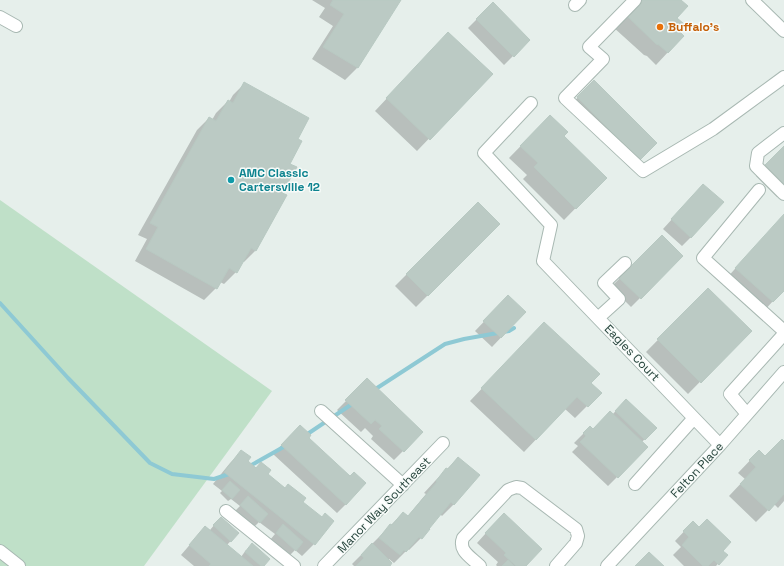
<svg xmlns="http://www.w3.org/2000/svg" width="784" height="566" font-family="'Space Grotesk',sans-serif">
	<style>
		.green { fill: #bfe0c8 }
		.shadow { fill: #0003 }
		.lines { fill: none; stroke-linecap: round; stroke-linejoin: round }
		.stream { stroke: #8ec9d4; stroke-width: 4 }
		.building { fill: #bbcac4; stroke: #b8c9c2 }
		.minor-casing { stroke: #a8b8b2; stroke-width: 14 }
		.minor { stroke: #fff; stroke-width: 12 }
		.food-dot { fill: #e8710a; stroke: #f7fbf9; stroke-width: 1.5 }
		.culture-dot { fill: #0f9aa8; stroke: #f7fbf9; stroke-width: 1.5 }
		.labels { text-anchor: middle; stroke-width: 3; stroke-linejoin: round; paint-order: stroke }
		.food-label { font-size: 12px; font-weight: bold; fill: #c56008; stroke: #f7fbf9; text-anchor: start }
		.culture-label { font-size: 12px; font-weight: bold; fill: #0d838f; stroke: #f7fbf9; text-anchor: start }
		.street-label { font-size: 12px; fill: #24423a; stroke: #f7fbf9 }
	</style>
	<rect width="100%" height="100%" fill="#e6efeb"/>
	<path class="green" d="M0 200 272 391 144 566H0Z"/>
	<path class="shadow" d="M312 0H399L357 68 345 80 312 59 333 26 319 17 325 8Z
		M638 0H680L676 18 677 30 683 36 656 65 647 56 644 55 613 27Z
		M493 3 529 40 504 65 468 28Z
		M437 45 491 74 417 151 375 111Z
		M594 82 656 143 630 168 568 107Z
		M245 83 297 139 288 164 281 193 256 250 244 262 242 261 236 272 224 284 220 282 216 288 204 300 135 261 147 239 138 235 197 130 209 118 212 120 216 113 228 101 229 102 233 95Z
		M550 116 562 136 605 178 564 220 523 179 527 175 509 158Z
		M784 148V190L777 197 756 176Z
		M695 194 691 237 682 246 663 229Z
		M478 203 499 224 416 307 395 286Z
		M784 215V289L761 314 724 281Z
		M662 236 682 256 631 307 611 287Z
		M708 289 750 331 688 394 646 352Z
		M500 305 525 312 492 347 475 331Z
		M533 335 600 393 575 418 565 409 524 452 470 401Z
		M367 380 422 432 394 460 371 439 373 436 365 428 361 432 337 410Z
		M626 400 655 428 642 442 617 477 608 486 572 452 578 446 574 443 590 427 593 430 612 415Z
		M291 435 307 438 350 477 346 504 337 513 273 454Z
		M784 442V501L778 508 774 504 756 522 729 496 745 479 738 473 759 451 765 457Z
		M242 451 246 461 256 468 267 474 301 502 314 544 302 556 295 550 289 556 270 540 275 534 259 522 253 528 235 511 240 506 231 499 228 501 220 493 222 491 213 484 230 463Z
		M458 458 454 504 442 516 440 514 421 538 409 550 408 549 394 563 389 559 388 566H354L352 564 403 513 407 517 426 494 424 493 435 481Z
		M693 522 726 555 716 566H684L673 555 681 547 675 541Z
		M495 523 525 566H497L496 565 498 562 477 543Z
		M215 524 238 533 227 545 241 557 246 550 263 566H194L181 555 205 527 210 530Z"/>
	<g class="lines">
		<path class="stream" d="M0 303 68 378 150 463 172 474 214 479 232 473
			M374 390 445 344 464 339 509 331 514 328
			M306 435 355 402
			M248 467 287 445"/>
	</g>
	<path class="building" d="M333 0H401L358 68 323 47 344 14 330 5Z
		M638 0H681L688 6 677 18 684 24 678 30 684 36 668 53 659 45 656 44 625 14Z
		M493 2 530 40 514 57 476 19Z
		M448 32 493 74 430 140 386 98Z
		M594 80 657 143 640 160 577 97Z
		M244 82 309 118 298 139 302 141 290 164 297 167 282 193 287 195 256 251 251 248 237 273 229 268 217 289 146 249 158 227 150 223 209 117 216 121 228 100 233 103Z
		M550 115 568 132 564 136 607 178 576 209 534 167 538 163 520 146Z
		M784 146V186L764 166Z
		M703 184 724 202 691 238 671 219Z
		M478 202 500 224 428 296 406 274Z
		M784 214V291L773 302 735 268Z
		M662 235 683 256 641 299 619 278Z
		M708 288 752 331 701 383 657 339Z
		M508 295 526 312 501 338 483 321Z
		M544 322 600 374 591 383 602 393 588 407 577 397 536 440 481 388Z
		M367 378 423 432 404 452 379 429 382 426 375 420 371 424 345 400Z
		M626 399 657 428 645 440 615 411Z
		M610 411 648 447 618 478 580 442 586 436 583 433 590 426 593 429Z
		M300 425 311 435 309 438 350 476 354 472 366 483 346 505 281 445Z
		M782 439 784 441V494L769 511 740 484 756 467 749 460 759 450 765 456Z
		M241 450 251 457 248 461 256 468 261 462 271 470 268 474 285 488 288 484 306 498 303 502 322 517 325 513 334 521 315 545 224 472Z
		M458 457 480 475 454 505 451 502 429 529H430L422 539 419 537 406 552 404 550 400 555 379 538 390 524 392 525 403 512 408 516 437 482 436 481 446 468 448 469Z
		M230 481 240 490 232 499 222 490Z
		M248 496 268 514 260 523 240 505Z
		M504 513 542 549 526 566H516L504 555 506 553 485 533Z
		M221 517 239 533 231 542 213 525Z
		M707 519 731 542 723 551 728 555 719 565 714 560 708 566H703L682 545 689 537 683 531 693 521 699 527Z
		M283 524 303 542 296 551 276 533Z
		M205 526 253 566H209L211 564 189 545Z
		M252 543 270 559 264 566H261L245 552Z
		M372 543 392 563 390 566H356L364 558 361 555Z
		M649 552 664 566H635Z
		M508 560 514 566H502Z"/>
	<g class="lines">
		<defs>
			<path id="minor" d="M635 0 589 47 603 59 565 98 643 171 713 129 784 77
				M752 0 784 31
				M575 5 580 0
				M0 17 16 26
				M531 103 484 153 551 225 543 261 720 445
				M784 133 758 153 756 166 784 194
				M759 190 703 258 784 331
				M598 318 619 299 604 283 625 263
				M321 411 403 485
				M747 414 730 394 784 334
				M635 484 694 418
				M226 511 294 566
				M0 551 19 566
				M324 566 443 443
				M480 566C471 557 458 551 463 538L508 490 516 487 522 488 576 529 578 536 576 543 556 566
				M607 566 720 445 784 372"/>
		</defs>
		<use href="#minor" class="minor-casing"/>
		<use href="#minor" class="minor"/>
	</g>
	<circle class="food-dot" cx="660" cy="27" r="4"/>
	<circle class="culture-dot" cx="231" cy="180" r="4"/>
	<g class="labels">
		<g class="food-label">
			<text x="668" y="31">Buffalo's</text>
		</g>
		<g class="culture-label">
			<text x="239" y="177">AMC Classic<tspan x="239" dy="14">Cartersville 12</tspan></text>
		</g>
		<g class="street-label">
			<text transform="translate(632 353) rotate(46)" y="4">Eagles Court</text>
			<text transform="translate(697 470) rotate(-47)" y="4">Felton Place</text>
			<text transform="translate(384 505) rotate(-46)" y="4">Manor Way Southeast</text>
		</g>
	</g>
</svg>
